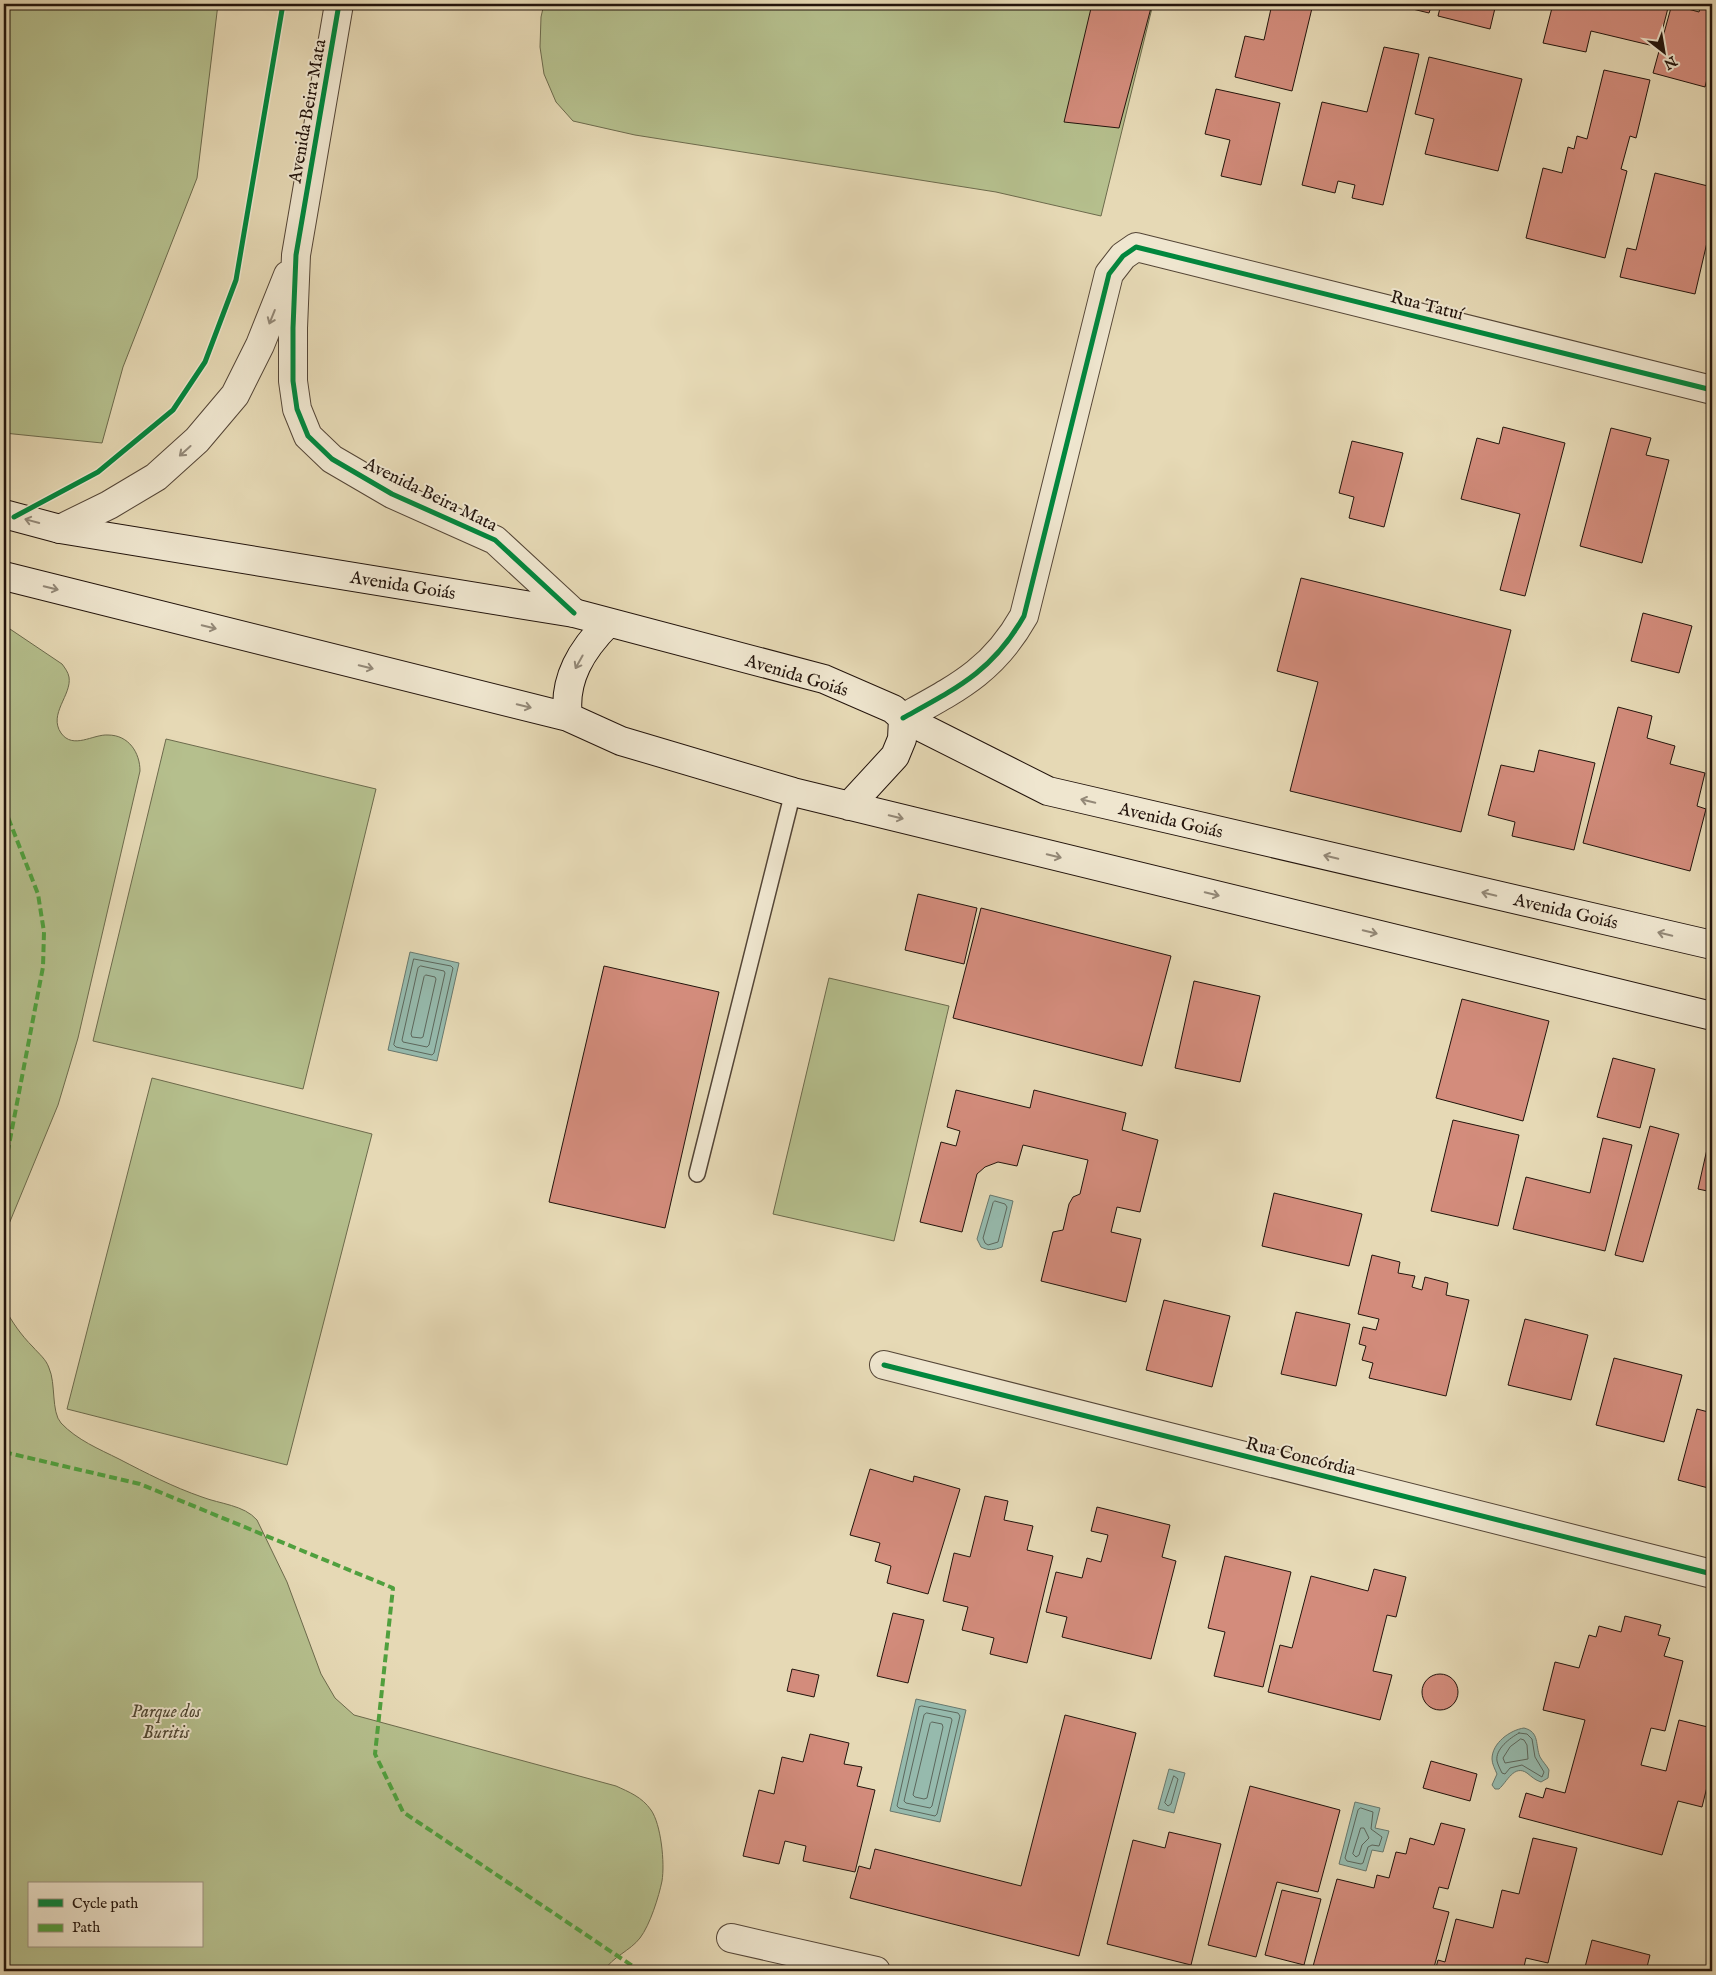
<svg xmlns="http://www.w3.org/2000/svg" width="1716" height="1975" font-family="'IM FELL English',serif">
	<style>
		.green { fill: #b5bf8d; stroke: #6c6a4c; fill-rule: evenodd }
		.water { fill: #96baad; stroke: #68786d }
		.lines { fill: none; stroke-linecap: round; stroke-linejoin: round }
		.shore { stroke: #5c675c; stroke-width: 1 }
		.building { fill: #d38c7c; stroke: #23140c }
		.lane-casing { stroke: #544536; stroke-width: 18 }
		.street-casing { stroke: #544536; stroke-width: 30 }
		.secondary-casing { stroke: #23140c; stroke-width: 30 }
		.lane { stroke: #efe6cf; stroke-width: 15 }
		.street { stroke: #efe6cf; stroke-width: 28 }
		.secondary { stroke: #efe6cf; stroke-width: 28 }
		.quiet { stroke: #50a03e; stroke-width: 4; stroke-dasharray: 8 4; stroke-linecap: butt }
		.cycleway-casing { stroke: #efe6cf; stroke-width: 8 }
		.cycleway { stroke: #00873e; stroke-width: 5 }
		.oneway { stroke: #938877 }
		.labels { text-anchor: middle; stroke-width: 4; stroke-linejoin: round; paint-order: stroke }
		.street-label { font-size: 18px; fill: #23140c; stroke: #efe6cf }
		.park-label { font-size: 18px; font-style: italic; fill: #4f4733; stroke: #efe6cf }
	</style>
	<rect width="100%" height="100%" fill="#e6d9b5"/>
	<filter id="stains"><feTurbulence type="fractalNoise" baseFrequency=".004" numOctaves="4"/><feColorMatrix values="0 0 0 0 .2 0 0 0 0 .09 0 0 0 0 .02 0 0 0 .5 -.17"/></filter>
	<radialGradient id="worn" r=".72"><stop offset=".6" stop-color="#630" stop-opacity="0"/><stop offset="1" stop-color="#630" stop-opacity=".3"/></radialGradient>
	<path class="green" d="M4 4H218L197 178 123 367 102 443 4 433Z
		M544 4H1153L1101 216 996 192 635 135 573 121 556 102 544 74 540 47 541 17Z
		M4 625 62 664C65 668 68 672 69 677 72 695 48 714 61 733 73 750 93 734 108 735 129 735 140 753 140 771L78 1038 58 1105 4 1236Z
		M166 739 376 789 303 1089 93 1041Z
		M829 978 949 1006 894 1241 773 1214Z
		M152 1078 372 1134 287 1465 67 1409Z
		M4 1307C12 1322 21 1335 33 1347 39 1354 46 1359 49 1368 56 1383 51 1412 61 1423 77 1440 99 1449 119 1459 146 1473 173 1487 202 1497 220 1504 244 1505 257 1520L287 1582 321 1674 335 1698 354 1715 616 1786C629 1792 642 1797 651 1810 661 1824 665 1863 662 1881 659 1896 650 1925 640 1938 630 1951 612 1957 604 1971H4ZM29 1884H201V1946H29Z"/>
	<path class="water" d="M410 952 459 963 437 1061 388 1050Z
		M990 1195 1013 1201 1002 1247C994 1250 989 1251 981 1247L977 1239Z
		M916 1699 966 1710 940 1822 890 1811Z
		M1524 1728C1540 1732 1535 1745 1540 1757 1543 1762 1547 1766 1549 1770L1548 1778 1541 1782C1535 1780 1532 1777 1527 1773 1514 1764 1507 1782 1499 1789H1495L1492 1785 1497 1774C1495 1769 1492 1764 1492 1759 1492 1743 1510 1730 1524 1728Z
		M1169 1769 1185 1773 1174 1813 1158 1809Z
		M1355 1802 1380 1808 1375 1828 1389 1831 1383 1852 1372 1850 1366 1871 1339 1864Z"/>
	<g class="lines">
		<path class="shore" d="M414 959 451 966 453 968 434 1053 432 1055 396 1047 394 1045Z
			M421 966 444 971 445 973 429 1045 427 1047 403 1042 402 1040 418 968Z
			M426 975 435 977 436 979 423 1037 421 1038 412 1037 411 1034 424 977Z
			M995 1201 1005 1204 1007 1207 998 1242 988 1245 985 1243 983 1238 993 1203Z
			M922 1706 958 1713 960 1716 937 1814 935 1816 899 1808 897 1806 919 1707Z
			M927 1713 951 1718 952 1720 932 1806 930 1808 906 1803 904 1801 924 1715Z
			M932 1722 942 1724 943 1727 927 1798 924 1799 915 1797 913 1795 930 1724Z
			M1519 1733 1527 1734 1532 1739 1535 1757 1544 1772 1542 1777 1522 1765 1510 1768 1505 1774 1502 1773C1500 1769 1498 1765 1497 1761 1495 1749 1510 1738 1519 1733Z
			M1521 1739 1524 1740 1527 1745 1528 1759 1505 1763 1503 1758 1510 1747Z
			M1174 1776 1178 1779 1171 1804 1168 1806 1165 1803Z
			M1361 1808 1373 1812 1371 1829 1382 1837 1379 1846 1372 1845 1368 1847 1363 1863 1361 1864 1347 1861 1345 1858 1358 1810Z
			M1361 1828H1364L1369 1838 1362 1845 1359 1855 1356 1857 1353 1854Z"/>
	</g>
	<path class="building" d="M1092 4H1152L1119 128 1064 122Z
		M1272 4H1313L1292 91 1235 77 1245 36 1264 40Z
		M1392 4H1432L1429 13Z
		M1441 4H1496L1490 29 1438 16Z
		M1553 4H1669L1658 47 1591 31 1586 52 1543 43Z
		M1672 4H1690L1688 9 1699 12 1701 4H1712V59L1705 87 1653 73Z
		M1384 47 1419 54 1383 205 1352 198 1355 185 1338 181 1335 193 1302 185 1322 102 1367 112Z
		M1429 57 1522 79 1498 171 1425 154 1434 119 1415 114Z
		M1604 70 1650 80 1636 138 1630 136 1621 169 1627 171 1605 258 1526 238 1543 168 1562 173 1568 147 1574 149 1577 136 1587 139Z
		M1216 89 1280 103 1261 185 1221 176 1230 140 1205 134Z
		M1655 173 1712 187V221L1695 294 1620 277 1627 248 1636 250Z
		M1503 427 1565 443 1525 596 1500 590 1520 514 1461 499 1477 438 1499 444Z
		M1611 428 1651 438 1646 455 1669 460 1642 563 1580 546Z
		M1352 441 1403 453 1384 527 1349 518 1354 497 1339 493Z
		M1301 578 1511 630 1461 832 1290 791 1318 682 1277 671Z
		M1643 613 1692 626 1679 673 1631 661Z
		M1618 707 1652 716 1647 738 1675 746 1670 764 1705 773 1697 806 1706 809 1690 871 1583 843Z
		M1539 750 1595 763 1574 850 1512 836 1515 822 1488 815 1501 765 1534 772Z
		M918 894 977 908 964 964 905 950Z
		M981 908 1171 956 1142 1066 953 1018Z
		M604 966 719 992 665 1228 549 1202Z
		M1194 981 1260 996 1240 1082 1175 1068Z
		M1462 999 1549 1021 1523 1121 1436 1098Z
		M1613 1058 1655 1069 1640 1128 1597 1117Z
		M956 1090 1030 1108 1034 1090 1126 1113 1122 1130 1158 1140 1140 1212 1117 1207 1111 1232 1141 1239 1126 1302 1041 1281 1053 1232 1063 1230 1069 1204 1073 1197 1080 1194 1088 1160 1023 1145 1017 1166 998 1162 985 1167 977 1174 962 1232 920 1222 941 1142 956 1146 960 1131 947 1127Z
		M1453 1120 1519 1135 1498 1226 1431 1211Z
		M1650 1126 1679 1134 1643 1262 1615 1255Z
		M1712 1127V1192L1698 1189Z
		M1603 1138 1632 1145 1605 1251 1513 1229 1526 1177 1590 1193Z
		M1274 1193 1362 1214 1349 1266 1262 1246Z
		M1372 1255 1400 1262 1398 1273 1415 1276 1412 1287 1422 1290 1425 1277 1448 1283 1446 1295 1469 1300 1446 1396 1369 1378 1373 1363 1362 1360 1366 1346 1359 1344 1363 1327 1376 1330 1379 1319 1358 1314Z
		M1164 1300 1230 1316 1212 1387 1146 1370Z
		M1296 1312 1350 1324 1336 1386 1281 1374Z
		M1525 1319 1588 1335 1571 1400 1508 1385Z
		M1614 1358 1682 1375 1664 1442 1596 1425Z
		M1697 1409 1712 1413V1489L1678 1480Z
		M870 1469 913 1482 914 1476 960 1489 928 1594 887 1583 891 1566 875 1561 880 1543 850 1535Z
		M985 1496 1008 1501 1004 1520 1033 1526 1027 1550 1053 1556 1027 1663 990 1654 994 1638 962 1630 968 1607 943 1601 954 1553 970 1557Z
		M1097 1507 1170 1525 1162 1557 1176 1561 1151 1659 1062 1637 1067 1617 1046 1612 1056 1572 1082 1578 1087 1558 1101 1562 1108 1535 1091 1531Z
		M1225 1556 1291 1572 1263 1687 1214 1676 1225 1632 1208 1628Z
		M1374 1569 1406 1577 1396 1617 1387 1615 1373 1671 1392 1675 1380 1720 1268 1692 1280 1645 1292 1648 1311 1576 1368 1591Z
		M893 1613 924 1620 908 1683 877 1676Z
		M1625 1616 1661 1625 1658 1635 1670 1638 1664 1656 1683 1661 1665 1731 1651 1728 1641 1765 1666 1771 1679 1720 1712 1728V1767L1702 1807 1678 1801 1662 1855 1519 1817 1526 1793 1543 1798 1546 1788 1565 1793 1585 1720 1543 1710 1555 1662 1579 1668 1589 1635 1596 1637 1599 1626 1621 1632Z
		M792 1669 819 1675 814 1697 787 1691Z
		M1422 1692a18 18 0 1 1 36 0a18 18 0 1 1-36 0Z
		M1065 1715 1136 1733 1079 1956 850 1898 859 1866 870 1869 875 1849 1021 1886Z
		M810 1734 849 1743 844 1764 862 1767 857 1786 875 1790 855 1872 803 1861 806 1846 785 1841 779 1864 743 1856 759 1790 774 1794 782 1757 803 1762Z
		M1431 1761 1477 1774 1470 1801 1423 1788Z
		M1250 1786 1340 1810 1318 1892 1277 1882 1256 1957 1208 1945Z
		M1441 1823 1465 1829 1448 1889 1439 1887 1433 1908 1449 1912 1433 1971 1312 1970 1337 1879 1374 1888 1377 1875 1389 1878 1396 1852 1406 1854 1410 1838 1434 1845Z
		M1169 1832 1221 1844 1191 1965 1107 1944 1133 1840 1165 1848Z
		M1533 1838 1577 1848 1548 1963 1526 1958 1523 1971H1435L1438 1960 1445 1962 1456 1919 1493 1928 1502 1890 1519 1894Z
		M1282 1890 1321 1899 1304 1965 1265 1955Z
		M1592 1940 1650 1955 1646 1971H1584Z"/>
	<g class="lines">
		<defs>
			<path id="lane" d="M697 1174 793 792"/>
			<path id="street" d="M339 4 296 255 293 328V381L297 409 308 436 332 459 392 494 495 540 574 613
				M60 529 109 505 156 477 197 440 235 395 260 345 288 275
				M903 718C957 688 993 671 1024 616L1109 274 1123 256 1136 247 1712 390
				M884 1365 1712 1574
				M731 1938 876 1971"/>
			<path id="secondary" d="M4 514 60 529 574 613 824 679 893 709 903 718 1048 791 1712 945
				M4 576 568 717 621 741 793 792 1712 1016
				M568 717C563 679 582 649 608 623
				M849 806 895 756 902 739 903 718"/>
		</defs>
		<use href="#lane" class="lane-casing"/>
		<use href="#street" class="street-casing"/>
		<use href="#secondary" class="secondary-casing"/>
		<use href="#lane" class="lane"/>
		<use href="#street" class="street"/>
		<use href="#secondary" class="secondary"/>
		<path class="quiet" d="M4 807 38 894 44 932 43 967 4 1171
			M4 1452 140 1484 393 1588 375 1754 403 1812 640 1971"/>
		<defs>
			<path id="cycleway" d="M339 4 296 255 293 328V381L297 409 308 436 332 459 392 494 495 540 574 613
				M14 517 98 472 173 410 205 362 236 280 283 4
				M903 718C957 688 993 671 1024 616L1109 274 1123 256 1136 247 1712 390
				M884 1365 1712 1574"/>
		</defs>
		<use href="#cycleway" class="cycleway-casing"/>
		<use href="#cycleway" class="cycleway"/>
	</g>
	<defs><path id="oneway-shaft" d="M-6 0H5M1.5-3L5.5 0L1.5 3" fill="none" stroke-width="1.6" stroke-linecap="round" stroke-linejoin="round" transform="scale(1.25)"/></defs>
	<g class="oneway">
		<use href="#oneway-shaft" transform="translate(272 317) rotate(112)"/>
		<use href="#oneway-shaft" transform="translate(185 451) rotate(138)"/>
		<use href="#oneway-shaft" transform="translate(32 521) rotate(-165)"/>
		<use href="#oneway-shaft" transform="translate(51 588) rotate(14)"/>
		<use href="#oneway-shaft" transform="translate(209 627) rotate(14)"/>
		<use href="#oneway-shaft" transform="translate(579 662) rotate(119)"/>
		<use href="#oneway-shaft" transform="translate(366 667) rotate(14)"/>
		<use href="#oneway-shaft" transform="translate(524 706) rotate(14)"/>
		<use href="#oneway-shaft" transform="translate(1088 801) rotate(-167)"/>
		<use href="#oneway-shaft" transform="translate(896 817) rotate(14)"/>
		<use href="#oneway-shaft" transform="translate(1054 856) rotate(14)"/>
		<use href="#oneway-shaft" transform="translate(1331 857) rotate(-167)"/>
		<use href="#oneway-shaft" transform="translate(1212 894) rotate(14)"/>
		<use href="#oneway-shaft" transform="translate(1489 894) rotate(-167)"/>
		<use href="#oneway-shaft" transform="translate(1370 932) rotate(14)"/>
		<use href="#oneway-shaft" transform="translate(1665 934) rotate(-167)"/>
	</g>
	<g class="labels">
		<g class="street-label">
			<text transform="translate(307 111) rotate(-80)" y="6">Avenida Beira Mata</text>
			<text transform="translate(1427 305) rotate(14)" y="6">Rua Tatuí</text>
			<text transform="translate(431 494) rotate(26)" y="6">Avenida Beira Mata</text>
			<text transform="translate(403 585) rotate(9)" y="6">Avenida Goiás</text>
			<text transform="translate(797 675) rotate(17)" y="6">Avenida Goiás</text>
			<text transform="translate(1171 820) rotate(13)" y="6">Avenida Goiás</text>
			<text transform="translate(1566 911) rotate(13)" y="6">Avenida Goiás</text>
			<text transform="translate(1301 1456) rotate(14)" y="6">Rua Concórdia</text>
		</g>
		<g class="park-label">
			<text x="166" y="1717">Parque dos<tspan x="166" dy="21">Buritis</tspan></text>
		</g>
	</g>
	<rect width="1716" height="1975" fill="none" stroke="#e6d9b5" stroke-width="20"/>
	<rect x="5" y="5" width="1706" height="1965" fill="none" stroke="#23140c" stroke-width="2.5"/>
	<rect x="10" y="10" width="1696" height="1955" fill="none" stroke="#23140c"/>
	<rect x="28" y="1882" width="175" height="65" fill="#efe6cf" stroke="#9d9281"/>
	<rect x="38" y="1899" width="25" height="8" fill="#00873e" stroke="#9d9281"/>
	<text x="72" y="1908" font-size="15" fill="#23140c">Cycle path</text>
	<rect x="38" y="1924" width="25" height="8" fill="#50a03e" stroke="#9d9281"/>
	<text x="72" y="1932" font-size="15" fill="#23140c">Path</text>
	<g transform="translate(1664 52) rotate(149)" stroke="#efe6cf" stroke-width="4" paint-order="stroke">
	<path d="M0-4L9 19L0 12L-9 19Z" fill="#23140c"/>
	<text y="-8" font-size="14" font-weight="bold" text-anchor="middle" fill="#23140c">N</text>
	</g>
	<rect width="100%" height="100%" filter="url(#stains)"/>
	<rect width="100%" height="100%" fill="url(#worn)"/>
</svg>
